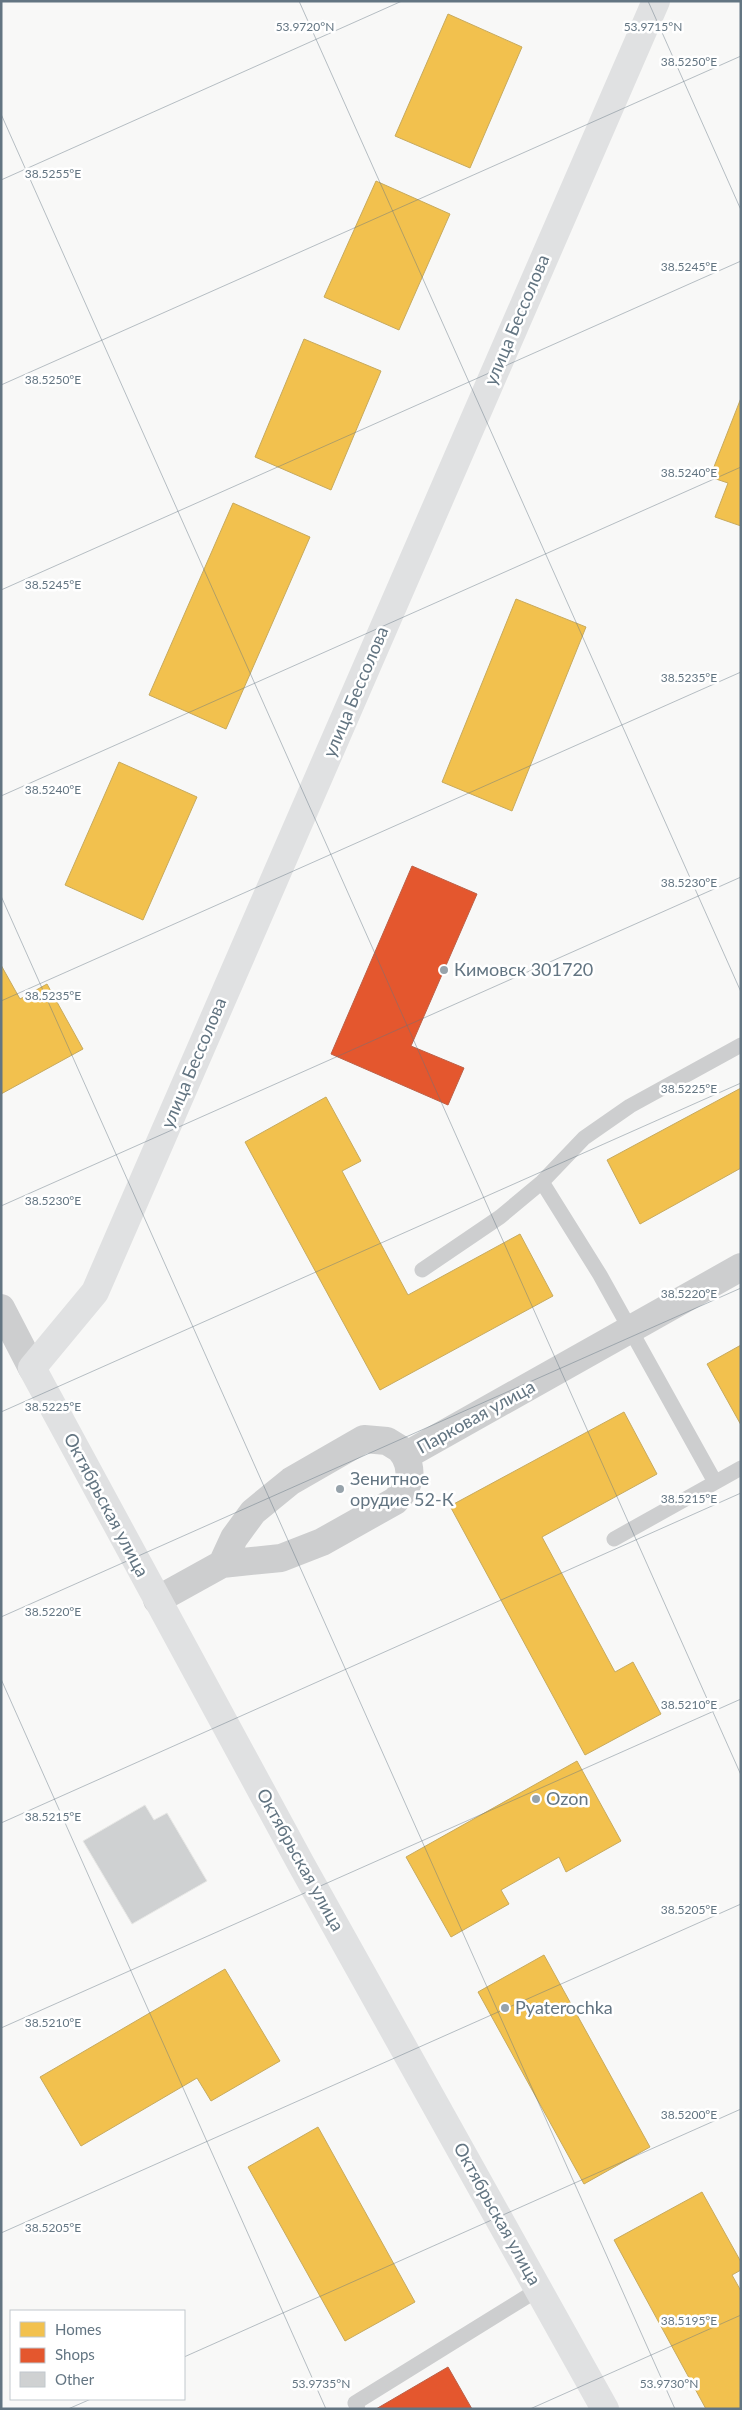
<svg xmlns="http://www.w3.org/2000/svg" width="742" height="2410" font-family="Lato,sans-serif">
	<style>
		.homes { fill: #f2c14e; stroke: #c7aa5e }
		.shops { fill: #e4572e; stroke: #bd6047 }
		.building { fill: #cfd1d2; stroke: #e8e8e6 }
		.lines { fill: none; stroke-linecap: round; stroke-linejoin: round }
		.lane { stroke: #cdcecf; stroke-width: 15 }
		.street { stroke: #cdcecf; stroke-width: 28 }
		.secondary { stroke: #e0e1e2; stroke-width: 28 }
		.ticks { fill: none; stroke: #637582; stroke-width: 1; stroke-opacity: 0.45 }
		.poi-dot { fill: #97a3ab; stroke: #fff; stroke-width: 2 }
		.labels { text-anchor: middle; stroke-width: 5; stroke-linejoin: round; paint-order: stroke }
		.street-label { font-size: 18px; fill: #637582; stroke: #fff }
		.poi-label { font-size: 18px; fill: #637582; stroke: #fff; text-anchor: start }
		.ticks-label { font-size: 12px; text-anchor: middle; fill: #637582; stroke: #fff; stroke-width: 5; stroke-linejoin: round; paint-order: stroke }
	</style>
	<rect width="100%" height="100%" fill="#f8f8f7"/>
	<path class="homes" d="M448 14 522 47 470 168 395 136Z
		M376 181 450 214 399 330 324 297Z
		M304 339 381 371 331 490 255 457Z
		M741 398V526L715 517 728 483 710 477Z
		M233 503 310 537 226 729 149 695Z
		M516 599 586 627 512 811 442 782Z
		M119 762 197 797 143 920 65 885Z
		M1 965 20 999 47 984 83 1049 1 1094Z
		M741 1088V1168L640 1224 607 1160Z
		M326 1097 361 1161 342 1171 408 1295 520 1234 553 1296 380 1390 245 1142Z
		M741 1345V1425L707 1364Z
		M624 1412 657 1474 542 1537 615 1672 633 1662 661 1714 585 1755 450 1506Z
		M577 1761 621 1841 566 1872 559 1857 501 1890 509 1904 451 1937 406 1857Z
		M544 1955 650 2147 584 2184 478 1992Z
		M225 1969 280 2061 211 2101 197 2078 81 2146 40 2077Z
		M318 2127 415 2302 345 2341 248 2167Z
		M702 2192 741 2262V2270L732 2275 741 2291V2409H706L614 2240Z"/>
	<path class="shops" d="M412 866 477 894 411 1046 464 1068 448 1105 331 1054Z
		M448 2367 472 2409H376Z"/>
	<path class="building" d="M145 1805 154 1820 167 1813 207 1881 132 1924 83 1841Z"/>
	<g class="lines">
		<path class="lane" d="M542 1182 600 1275 715 1482
			M422 1270 500 1217 542 1182 584 1138 630 1106 741 1045
			M614 1539 741 1468
			M358 2409 355 2403 539 2289"/>
		<path class="street" d="M1 1308 32 1368
			M222 1564 234 1538 253 1512 291 1481 364 1439 387 1441 400 1449 405 1456
			M157 1600 222 1564 281 1558 322 1542 395 1501C409 1487 414 1474 405 1456L741 1267"/>
		<path class="secondary" d="M605 2409 301 1864 32 1368 95 1292 656 1"/>
	</g>
	<path class="ticks" d="M299 1 741 992M648 1 741 210M1 114 741 1775M1 180 402 1M1 385 741 56M1 590 741 261M1 796 741 467M1 896 675 2409M1 1001 741 672M1 1206 741 877M1 1412 741 1083M1 1617 741 1288M1 1679 326 2409M1 1823 741 1493M1 2028 741 1699M1 2233 741 1904M184 2357 741 2109M68 2409 91 2399M530 2409 741 2315"/>
	<g class="poi-dot">
		<circle cx="444" cy="970" r="5"/>
		<circle cx="340" cy="1489" r="5"/>
		<circle cx="536" cy="1799" r="5"/>
		<circle cx="505" cy="2008" r="5"/>
	</g>
	<g class="labels">
		<g class="street-label">
			<text transform="translate(517 320) rotate(-67)" y="6">улица Бессолова</text>
			<text transform="translate(356 692) rotate(-67)" y="6">улица Бессолова</text>
			<text transform="translate(194 1063) rotate(-67)" y="6">улица Бессолова</text>
			<text transform="translate(476 1417) rotate(-29)" y="6">Парковая улица</text>
			<text transform="translate(106 1505) rotate(62)" y="6">Октябрьская улица</text>
			<text transform="translate(300 1860) rotate(61)" y="6">Октябрьская улица</text>
			<text transform="translate(497 2214) rotate(61)" y="6">Октябрьская улица</text>
		</g>
		<g class="poi-label">
			<text x="454" y="976">Кимовск 301720</text>
			<text x="350" y="1485">Зенитное<tspan x="350" dy="21">орудие 52-К</tspan></text>
			<text x="546" y="1805">Ozon</text>
			<text x="515" y="2014">Pyaterochka</text>
		</g>
	</g>
	<g class="ticks-label">
		<text x="305" y="31">53.9720°N</text>
		<text x="653" y="31">53.9715°N</text>
		<text x="689" y="66">38.5250°E</text>
		<text x="53" y="178">38.5255°E</text>
		<text x="689" y="271">38.5245°E</text>
		<text x="53" y="384">38.5250°E</text>
		<text x="689" y="477">38.5240°E</text>
		<text x="53" y="589">38.5245°E</text>
		<text x="689" y="682">38.5235°E</text>
		<text x="53" y="794">38.5240°E</text>
		<text x="689" y="887">38.5230°E</text>
		<text x="53" y="1000">38.5235°E</text>
		<text x="689" y="1093">38.5225°E</text>
		<text x="53" y="1205">38.5230°E</text>
		<text x="689" y="1298">38.5220°E</text>
		<text x="53" y="1411">38.5225°E</text>
		<text x="689" y="1503">38.5215°E</text>
		<text x="53" y="1616">38.5220°E</text>
		<text x="689" y="1709">38.5210°E</text>
		<text x="53" y="1821">38.5215°E</text>
		<text x="689" y="1914">38.5205°E</text>
		<text x="53" y="2027">38.5210°E</text>
		<text x="689" y="2119">38.5200°E</text>
		<text x="53" y="2232">38.5205°E</text>
		<text x="689" y="2325">38.5195°E</text>
		<text x="321" y="2388">53.9735°N</text>
		<text x="669" y="2388">53.9730°N</text>
	</g>
	<rect width="742" height="2410" fill="none" stroke="#637582" stroke-width="5"/>
	<rect x="10" y="2310" width="175" height="90" fill="#ffffff" stroke="#c1c8cd"/>
	<rect x="20" y="2322" width="25" height="15" fill="#f2c14e" stroke="#c1c8cd"/>
	<text x="55" y="2335" font-size="15" fill="#637582">Homes</text>
	<rect x="20" y="2348" width="25" height="15" fill="#e4572e" stroke="#c1c8cd"/>
	<text x="55" y="2360" font-size="15" fill="#637582">Shops</text>
	<rect x="20" y="2372" width="25" height="15" fill="#cfd1d2" stroke="#c1c8cd"/>
	<text x="55" y="2385" font-size="15" fill="#637582">Other</text>
</svg>
